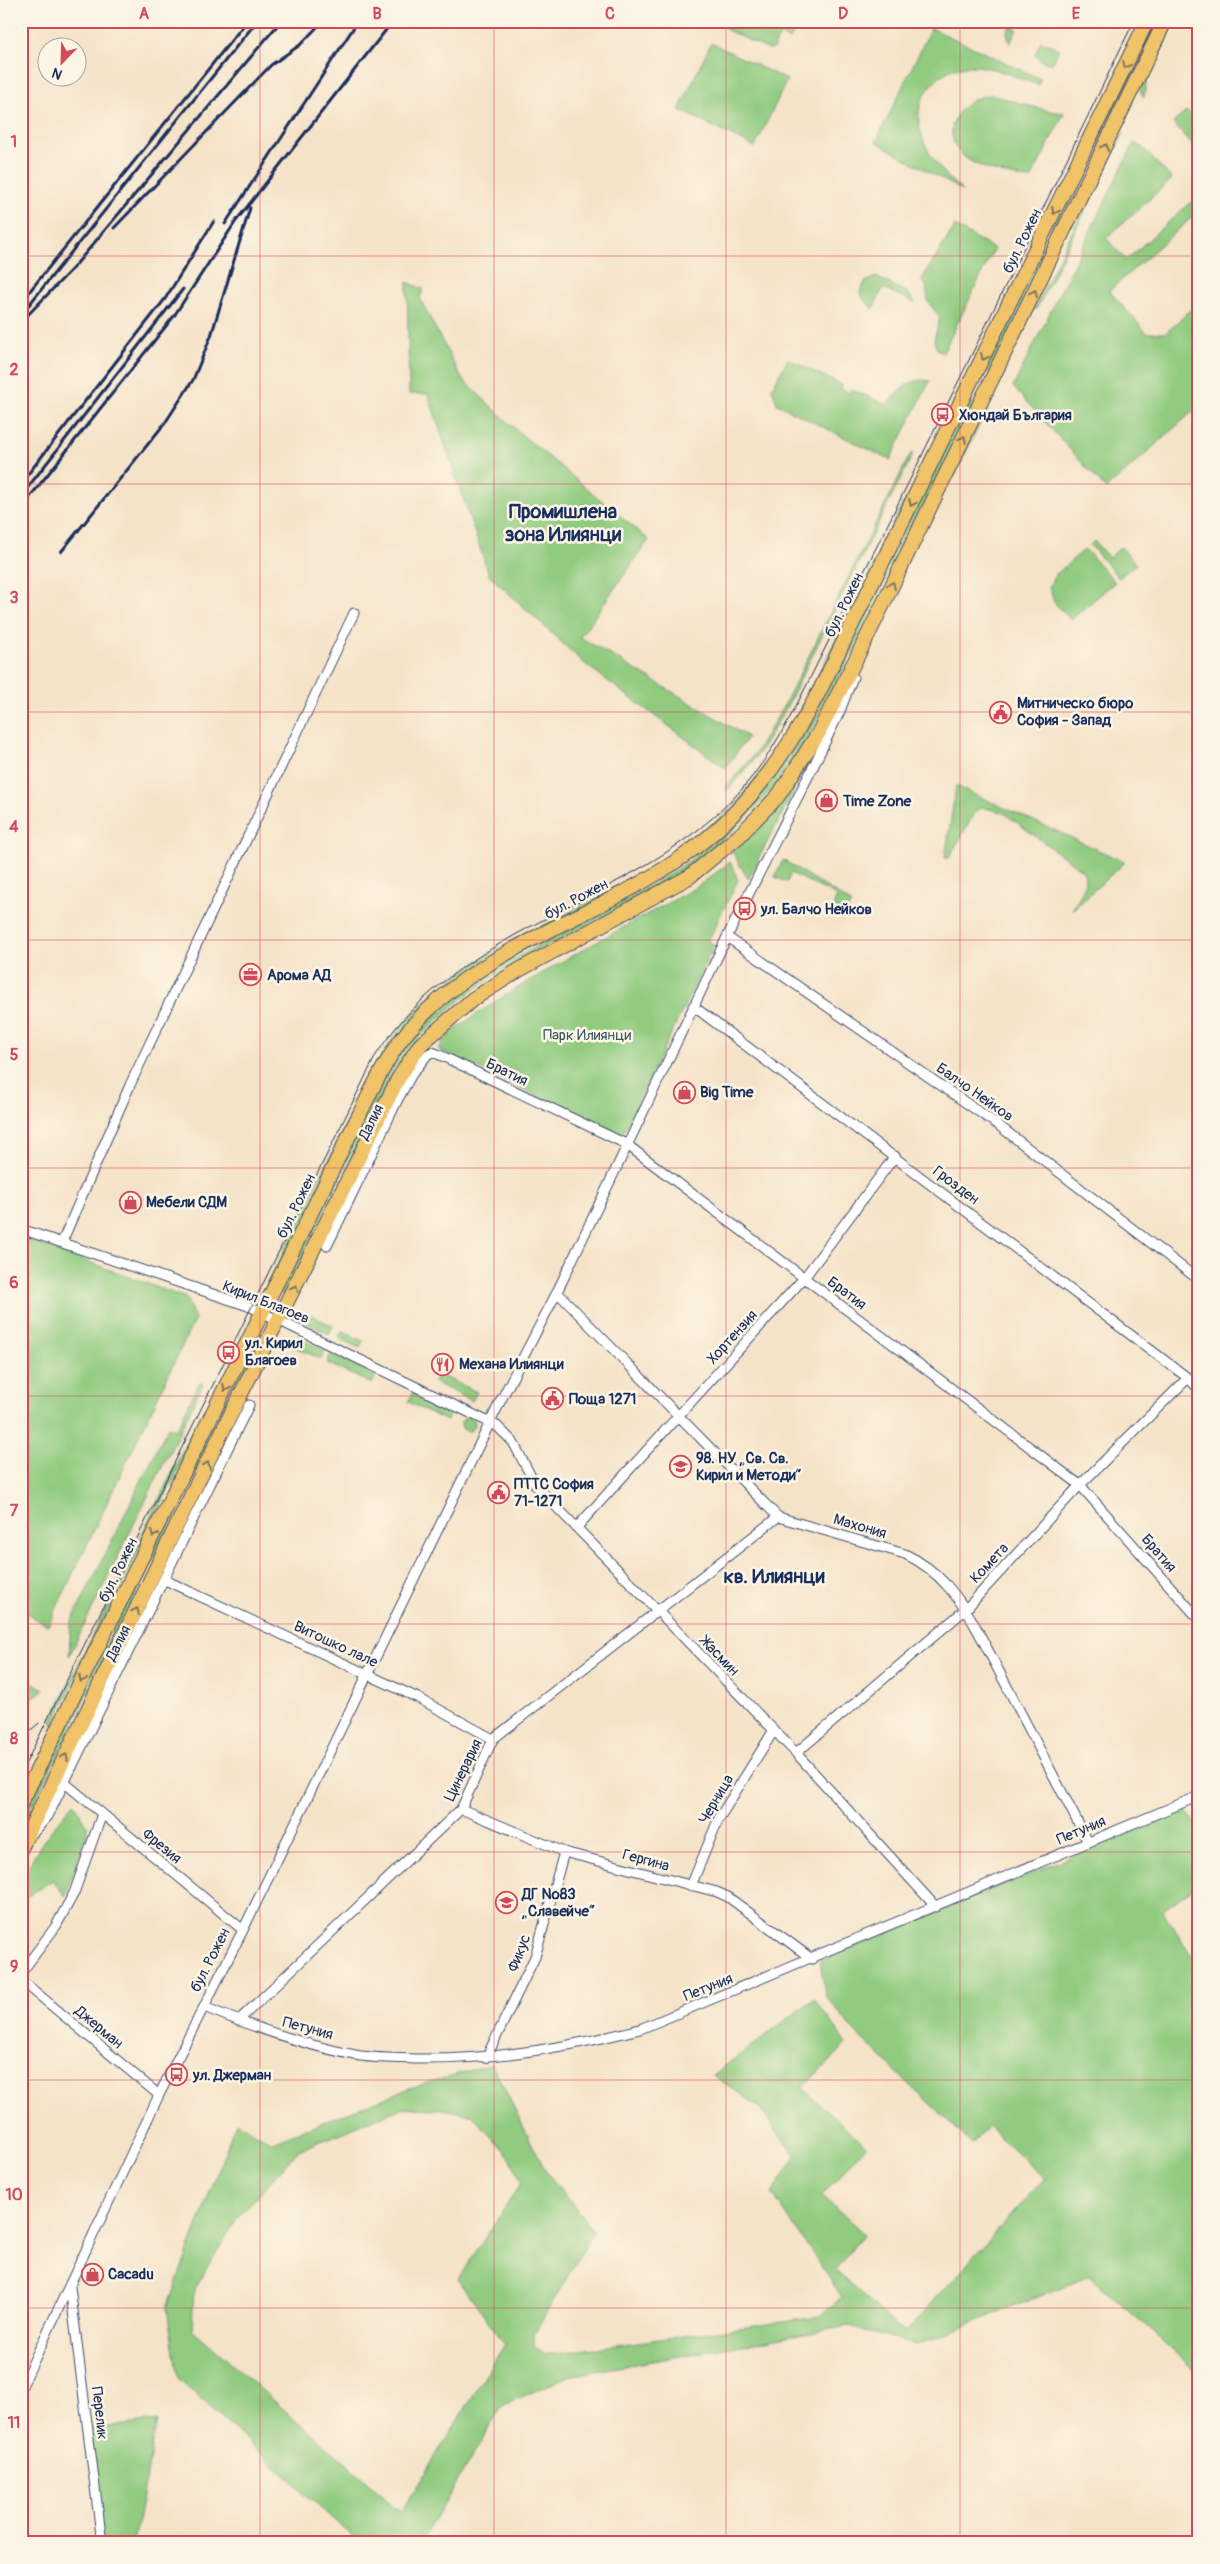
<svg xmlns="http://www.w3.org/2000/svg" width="1220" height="2564" font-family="Pangolin,sans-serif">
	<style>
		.green { fill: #90cb7f; stroke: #567d6e; fill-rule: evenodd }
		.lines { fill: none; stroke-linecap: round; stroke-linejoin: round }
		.minor-casing { stroke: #3c4a6e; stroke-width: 11 }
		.primary-casing { stroke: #3c4a6e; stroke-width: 16 }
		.minor { stroke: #fff; stroke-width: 9 }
		.primary { stroke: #f0c369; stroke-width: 14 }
		.tram { stroke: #1b2f5e; stroke-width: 1 }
		.rail { stroke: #1b2f5e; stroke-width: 3 }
		.oneway { stroke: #7b7263 }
		.grid { fill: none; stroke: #d1495b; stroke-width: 1; stroke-opacity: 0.55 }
		.labels { text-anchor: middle; stroke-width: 5; stroke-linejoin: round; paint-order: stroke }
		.street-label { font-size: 15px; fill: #1b2f5e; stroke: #fcf5e5 }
		.poi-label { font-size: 15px; font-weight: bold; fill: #1b2f5e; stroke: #fcf5e5; text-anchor: start }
		.park-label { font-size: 15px; fill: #385666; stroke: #fcf5e5 }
		.district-label { font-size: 20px; font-weight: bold; fill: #1b2f5e; stroke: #fcf5e5 }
		.neatline { fill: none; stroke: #d1495b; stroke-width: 2 }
		.grid-label { font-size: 16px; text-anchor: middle; font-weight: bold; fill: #d1495b }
	</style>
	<rect width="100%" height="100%" fill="#fcf5e5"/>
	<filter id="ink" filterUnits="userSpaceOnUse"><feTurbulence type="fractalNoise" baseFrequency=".02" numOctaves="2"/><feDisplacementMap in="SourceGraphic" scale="10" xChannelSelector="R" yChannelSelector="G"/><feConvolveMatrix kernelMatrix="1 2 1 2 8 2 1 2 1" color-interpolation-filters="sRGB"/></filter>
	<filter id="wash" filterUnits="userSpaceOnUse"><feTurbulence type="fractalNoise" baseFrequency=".0096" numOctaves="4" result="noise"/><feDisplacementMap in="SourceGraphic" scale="20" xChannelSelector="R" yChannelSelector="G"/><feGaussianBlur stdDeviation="1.12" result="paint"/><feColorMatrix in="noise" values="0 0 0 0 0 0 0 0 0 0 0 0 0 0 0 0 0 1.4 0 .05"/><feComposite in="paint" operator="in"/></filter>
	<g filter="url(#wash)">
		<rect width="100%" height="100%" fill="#f5e3c8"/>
		<path class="green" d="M725 21H799L790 40 780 35 773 49 769 50 727 30 724 27Z
			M1152 21H1158L989 373 983 370Z
			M1172 21H1175L1147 80 1144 98 1140 90 1141 86Z
			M1010 26 1017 29 1010 44 1007 33Z
			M931 28 1041 79 1038 85C1015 77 986 62 961 67 948 69 938 77 930 87 901 123 934 167 963 191L876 142Z
			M1041 41 1059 49 1053 63C1046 64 1038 60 1035 54Z
			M711 43 787 80 755 147 679 110Z
			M991 95 1049 111 1064 113 1031 179C1014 178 973 167 962 155 937 129 962 97 991 95Z
			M1187 111 1199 125V152L1173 123Z
			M1124 133 1036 310 1034 309 1119 137Z
			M1134 143 1141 146 1172 179 1106 238 1126 260 1192 201 1199 211 1109 291 1147 333H1166L1199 302V406L1106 489 1013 387Z
			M955 226 994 249 943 353 937 349 934 341 940 317 928 302 926 284 921 281Z
			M876 277 908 293 915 303 883 288 873 309 863 299 860 292 865 282Z
			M407 282 423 289 420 299 462 379 520 433 649 540 580 637 748 737 725 768 585 664 489 575 428 394H409Z
			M788 359 842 385 841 389 849 393 851 389 887 405C898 391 910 377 930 381L890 460 777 404 772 388Z
			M968 401 974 404C940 472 906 541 873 609 830 697 795 780 718 844 618 928 470 956 395 1069L284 1295 278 1292 389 1068C458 967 578 933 677 869 732 834 773 783 807 728Z
			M984 409 987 410 954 476 952 472Z
			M911 453 913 454 785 710 759 753 727 791 725 788 756 752 782 709Z
			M903 502 906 504 829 662 778 755 734 808 675 856 417 1013 269 1288 266 1287 367 1081C378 1060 389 1040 405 1022 485 932 612 908 704 832 769 778 806 702 842 627 863 586 883 544 903 502Z
			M1094 541 1109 558 1121 547 1136 564 1119 578 1090 545Z
			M1085 549 1115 582 1071 620 1054 602 1049 587 1055 575Z
			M838 706 748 879 732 851 783 800 795 783Z
			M956 786 1125 862 1072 910C1079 897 1089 885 1083 871L1004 813 982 807 974 814 949 858H945Z
			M783 860 851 903 845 914 833 907 837 896 791 873 787 882 775 877Z
			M730 862 738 880 708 941 714 945 622 1135 439 1050C440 1022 659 909 693 889 706 881 718 871 730 862Z
			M21 1237 186 1298 195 1319 48 1626 21 1610Z
			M307 1313 333 1326 329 1334 303 1321Z
			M342 1331 363 1341 359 1348 339 1338Z
			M295 1336 325 1351 321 1359 290 1345Z
			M255 1340 260 1342 21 1830V1819Z
			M331 1354 376 1375 372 1384 327 1363Z
			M438 1374 477 1392 472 1401 434 1382Z
			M199 1383 203 1384 69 1656 71 1623 168 1427 176 1430Z
			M413 1393 451 1412 447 1421 408 1402Z
			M461 1424a7 7 0 1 1 14 0a7 7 0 1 1-14 0Z
			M196 1423 200 1425 53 1725 51 1721Z
			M21 1676 44 1689 21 1708Z
			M74 1802 87 1825V1835L65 1896 53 1880 21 1900C21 1862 52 1830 74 1802Z
			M1183 1810C1207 1824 1199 1859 1199 1884L1162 1911 1199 1967V2373L1090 2276 917 2345 850 2326 568 2376 502 2406 421 2543H359L178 2378 167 2308 236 2122 272 2142 410 2088 492 2064 545 2170 594 2231 534 2334V2346L544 2355 818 2317 842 2297 772 2194 796 2157 758 2106 713 2075 814 1999 847 2044 802 2088 866 2146 822 2195 864 2234 835 2270 905 2333 1045 2178 988 2126 972 2144 856 2033 825 1995 820 1961ZM402 2108 443 2109 472 2115 510 2158 522 2182 458 2279 505 2344 401 2512 192 2329 194 2289 239 2216 299 2150Z
			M157 2421 134 2543H102L89 2429Z"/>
	</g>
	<g filter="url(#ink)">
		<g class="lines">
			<defs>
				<path id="minor" d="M727 937 998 1125 1199 1280
					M693 1006 1188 1378 1199 1389
					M21 1229 251 1307 497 1426 513 1442 536 1486 796 1753 936 1907
					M62 1242 130 1085 354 613
					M327 1246 398 1099 412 1074 428 1054 432 1052 440 1055 626 1144 1080 1485 1199 1619
					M557 1292 778 1517 905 1554C939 1570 960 1598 978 1631L1088 1842
					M577 1527 804 1278 895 1156
					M165 1580 418 1698 493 1739
					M796 1753 966 1609 1080 1485 1188 1378
					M65 1783 243 1930
					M461 1809 564 1852 717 1892 728 1897 812 1959
					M31 1835 48 1816 249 1405
					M691 1886 718 1820 774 1730
					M21 1973 56 1926 74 1893 102 1814
					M21 1980 159 2095
					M204 2007C253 2027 303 2045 355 2055 376 2059 398 2058 419 2059 495 2060 567 2048 640 2029L1199 1796
					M238 2021 461 1809 493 1739 778 1517
					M486 2058 535 1957 564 1852
					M70 2287 102 2543
					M21 2388 159 2095 243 1930 500 1402 557 1292 727 937 814 765 840 711 853 677"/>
				<path id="primary" d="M21 1803 369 1095C380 1073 392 1050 408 1031 480 946 597 918 685 855 747 811 785 756 820 690L1147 21
					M21 1848 218 1440 398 1079 420 1045 473 999 519 970 689 877 739 836 778 796 818 734 871 629 1165 21"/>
			</defs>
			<use href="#minor" class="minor-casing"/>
			<use href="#primary" class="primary-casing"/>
			<use href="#minor" class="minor"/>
			<use href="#primary" class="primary"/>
			<path class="tram" d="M21 1735 30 1731 39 1723
				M21 1773 376 1055C463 920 638 905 742 789 774 752 796 707 817 664 837 625 857 585 877 546 964 372 1049 196 1134 21"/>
			<path class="rail" d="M225 224 358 21
				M114 228 271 65 300 45 323 21
				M21 302 247 21
				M28 306 257 21
				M21 322 73 268 281 21
				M21 483 165 299 214 221
				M21 496 183 289
				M21 508 174 316 236 221 393 21
				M61 552 165 423 193 380 211 336 250 208"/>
		</g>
		<defs><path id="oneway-chevron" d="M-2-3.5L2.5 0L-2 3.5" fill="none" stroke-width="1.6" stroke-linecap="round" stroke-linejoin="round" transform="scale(1.25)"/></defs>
		<g class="oneway">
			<use href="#oneway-chevron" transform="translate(1126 65) rotate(116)"/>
			<use href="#oneway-chevron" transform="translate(1105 147) rotate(-64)"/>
			<use href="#oneway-chevron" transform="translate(1055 211) rotate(116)"/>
			<use href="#oneway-chevron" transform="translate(1034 293) rotate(-64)"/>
			<use href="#oneway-chevron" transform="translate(984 357) rotate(116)"/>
			<use href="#oneway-chevron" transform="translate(963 439) rotate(-64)"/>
			<use href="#oneway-chevron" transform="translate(912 503) rotate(116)"/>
			<use href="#oneway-chevron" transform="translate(892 585) rotate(-64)"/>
			<use href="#oneway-chevron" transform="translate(295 1288) rotate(-64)"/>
			<use href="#oneway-chevron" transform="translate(226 1388) rotate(116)"/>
			<use href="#oneway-chevron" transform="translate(207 1465) rotate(-64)"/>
			<use href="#oneway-chevron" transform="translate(154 1534) rotate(116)"/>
			<use href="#oneway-chevron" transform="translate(136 1611) rotate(-64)"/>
			<use href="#oneway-chevron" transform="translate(82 1679) rotate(116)"/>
			<use href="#oneway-chevron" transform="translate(65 1757) rotate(-64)"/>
		</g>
	</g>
	<path class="grid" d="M260 21V2543M494 21V2543M726 21V2543M960 21V2543M21 256H1199M21 484H1199M21 712H1199M21 940H1199M21 1168H1199M21 1396H1199M21 1624H1199M21 1852H1199M21 2080H1199M21 2308H1199"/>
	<defs>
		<symbol id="bus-ring" viewBox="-11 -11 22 22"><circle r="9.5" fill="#fcf5e5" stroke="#d1495b" stroke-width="1.5"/><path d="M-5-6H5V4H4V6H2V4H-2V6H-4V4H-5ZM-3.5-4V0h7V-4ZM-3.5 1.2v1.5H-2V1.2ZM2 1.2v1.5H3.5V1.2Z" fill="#d1495b"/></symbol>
		<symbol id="civic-ring" viewBox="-11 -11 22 22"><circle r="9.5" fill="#fcf5e5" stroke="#d1495b" stroke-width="1.5"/><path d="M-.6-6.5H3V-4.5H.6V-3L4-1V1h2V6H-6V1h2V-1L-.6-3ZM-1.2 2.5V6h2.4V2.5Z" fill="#d1495b"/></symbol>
		<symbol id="shop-ring" viewBox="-11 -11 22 22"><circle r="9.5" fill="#fcf5e5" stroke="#d1495b" stroke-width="1.5"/><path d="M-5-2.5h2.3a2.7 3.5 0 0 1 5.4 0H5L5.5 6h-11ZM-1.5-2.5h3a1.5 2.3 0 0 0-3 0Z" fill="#d1495b"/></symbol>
		<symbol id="office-ring" viewBox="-11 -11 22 22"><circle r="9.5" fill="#fcf5e5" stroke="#d1495b" stroke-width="1.5"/><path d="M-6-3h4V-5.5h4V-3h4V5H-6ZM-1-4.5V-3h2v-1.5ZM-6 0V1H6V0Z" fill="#d1495b"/></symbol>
		<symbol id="restaurant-ring" viewBox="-11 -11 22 22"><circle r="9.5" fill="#fcf5e5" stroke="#d1495b" stroke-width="1.5"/><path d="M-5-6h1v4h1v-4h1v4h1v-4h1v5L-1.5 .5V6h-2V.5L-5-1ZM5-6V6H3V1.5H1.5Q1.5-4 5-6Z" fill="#d1495b"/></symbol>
		<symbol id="school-ring" viewBox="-11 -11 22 22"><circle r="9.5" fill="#fcf5e5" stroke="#d1495b" stroke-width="1.5"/><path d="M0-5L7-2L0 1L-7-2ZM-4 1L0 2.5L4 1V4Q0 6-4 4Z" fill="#d1495b"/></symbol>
	</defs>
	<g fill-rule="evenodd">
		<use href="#bus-ring" x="930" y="402" width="25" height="25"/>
		<use href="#civic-ring" x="988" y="700" width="25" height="25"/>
		<use href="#shop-ring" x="814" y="788" width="25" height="25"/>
		<use href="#bus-ring" x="732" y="896" width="25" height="25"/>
		<use href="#office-ring" x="238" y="962" width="25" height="25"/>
		<use href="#shop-ring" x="672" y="1080" width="25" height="25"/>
		<use href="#shop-ring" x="118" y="1190" width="25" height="25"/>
		<use href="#bus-ring" x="216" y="1340" width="25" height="25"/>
		<use href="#restaurant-ring" x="430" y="1352" width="25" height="25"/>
		<use href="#civic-ring" x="540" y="1386" width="25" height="25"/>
		<use href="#school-ring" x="668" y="1454" width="25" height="25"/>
		<use href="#civic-ring" x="486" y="1480" width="25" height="25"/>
		<use href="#school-ring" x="494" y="1890" width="25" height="25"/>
		<use href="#bus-ring" x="164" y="2062" width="25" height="25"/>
		<use href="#shop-ring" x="80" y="2262" width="25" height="25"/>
	</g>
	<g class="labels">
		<g class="street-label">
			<text transform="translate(1022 241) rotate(-64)" y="5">бул. Рожен</text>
			<text transform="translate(844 605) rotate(-64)" y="5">бул. Рожен</text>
			<text transform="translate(576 899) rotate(-28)" y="5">бул. Рожен</text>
			<text transform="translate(507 1072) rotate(26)" y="5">Братия</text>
			<text transform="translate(975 1092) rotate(35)" y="5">Балчо Нейков</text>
			<text transform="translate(371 1122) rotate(-64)" y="5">Далия</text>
			<text transform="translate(956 1185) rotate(37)" y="5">Грозден</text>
			<text transform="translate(296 1206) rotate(-64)" y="5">бул. Рожен</text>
			<text transform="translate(847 1293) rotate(37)" y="5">Братия</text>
			<text transform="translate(266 1302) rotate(22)" y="5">Кирил Благоев</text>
			<text transform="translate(732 1337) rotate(-48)" y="5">Хортензия</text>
			<text transform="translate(860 1526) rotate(16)" y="5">Махония</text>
			<text transform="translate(1159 1553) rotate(49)" y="5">Братия</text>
			<text transform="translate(989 1563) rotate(-47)" y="5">Комета</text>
			<text transform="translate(118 1570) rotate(-64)" y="5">бул. Рожен</text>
			<text transform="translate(118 1643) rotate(-64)" y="5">Далия</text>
			<text transform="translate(336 1644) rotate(25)" y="5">Витошко лале</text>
			<text transform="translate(720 1656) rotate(46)" y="5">Жасмин</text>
			<text transform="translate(463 1770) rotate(-64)" y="5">Цинерария</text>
			<text transform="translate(716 1799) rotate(-60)" y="5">Черница</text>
			<text transform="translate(1081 1830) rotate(-23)" y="5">Петуния</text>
			<text transform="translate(162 1846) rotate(39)" y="5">Фрезия</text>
			<text transform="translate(646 1860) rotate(15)" y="5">Гергина</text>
			<text transform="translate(519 1953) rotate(-69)" y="5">Фикус</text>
			<text transform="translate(210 1960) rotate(-63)" y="5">бул. Рожен</text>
			<text transform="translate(708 1987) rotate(-22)" y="5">Петуния</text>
			<text transform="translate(99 2027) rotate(40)" y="5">Джерман</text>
			<text transform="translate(308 2028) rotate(15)" y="5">Петуния</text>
			<text transform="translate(100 2413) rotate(83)" y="5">Перелик</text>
		</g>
		<g class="poi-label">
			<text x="959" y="420">Хюндай България</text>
			<text x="1017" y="708">Митническо бюро<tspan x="1017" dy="17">София - Запад</tspan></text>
			<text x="843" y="806">Time Zone</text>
			<text x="761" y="914">ул. Балчо Нейков</text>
			<text x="267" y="980">Арома АД</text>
			<text x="700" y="1097">Big Time</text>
			<text x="146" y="1207">Мебели СДМ</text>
			<text x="245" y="1348">ул. Кирил<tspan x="245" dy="17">Благоев</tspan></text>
			<text x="459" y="1369">Механа Илиянци</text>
			<text x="569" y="1404">Поща 1271</text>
			<text x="696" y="1463">98. НУ „Св. Св.<tspan x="696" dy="17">Кирил и Методи“</tspan></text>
			<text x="514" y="1489">ПТТС София<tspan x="514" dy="17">71-1271</tspan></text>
			<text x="522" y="1899">ДГ №83<tspan x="522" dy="17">„Славейче“</tspan></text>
			<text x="193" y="2080">ул. Джерман</text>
			<text x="108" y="2279">Cacadu</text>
		</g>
		<g class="park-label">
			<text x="587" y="1040">Парк Илиянци</text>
		</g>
		<g class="district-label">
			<text x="563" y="518">Промишлена<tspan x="563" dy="23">зона Илиянци</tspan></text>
			<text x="774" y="1583">кв. Илиянци</text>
		</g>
	</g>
	<rect width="1220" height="2564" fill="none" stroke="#fcf5e5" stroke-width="55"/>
	<g transform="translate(62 62) rotate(203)"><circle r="24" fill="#fcf5e5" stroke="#a2a6af"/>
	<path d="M0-4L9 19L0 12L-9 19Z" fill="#d1495b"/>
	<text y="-8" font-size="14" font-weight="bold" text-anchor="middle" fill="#1b2f5e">N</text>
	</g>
	<rect x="28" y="28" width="1164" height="2508" class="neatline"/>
	<g class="grid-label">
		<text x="144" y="19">A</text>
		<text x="377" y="19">B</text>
		<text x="610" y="19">C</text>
		<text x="843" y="19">D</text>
		<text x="1076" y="19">E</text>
		<text x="14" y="147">1</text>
		<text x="14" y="375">2</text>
		<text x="14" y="603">3</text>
		<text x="14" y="832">4</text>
		<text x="14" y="1060">5</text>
		<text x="14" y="1288">6</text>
		<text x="14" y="1516">7</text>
		<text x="14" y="1744">8</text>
		<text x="14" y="1972">9</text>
		<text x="14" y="2200">10</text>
		<text x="14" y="2428">11</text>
	</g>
</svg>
